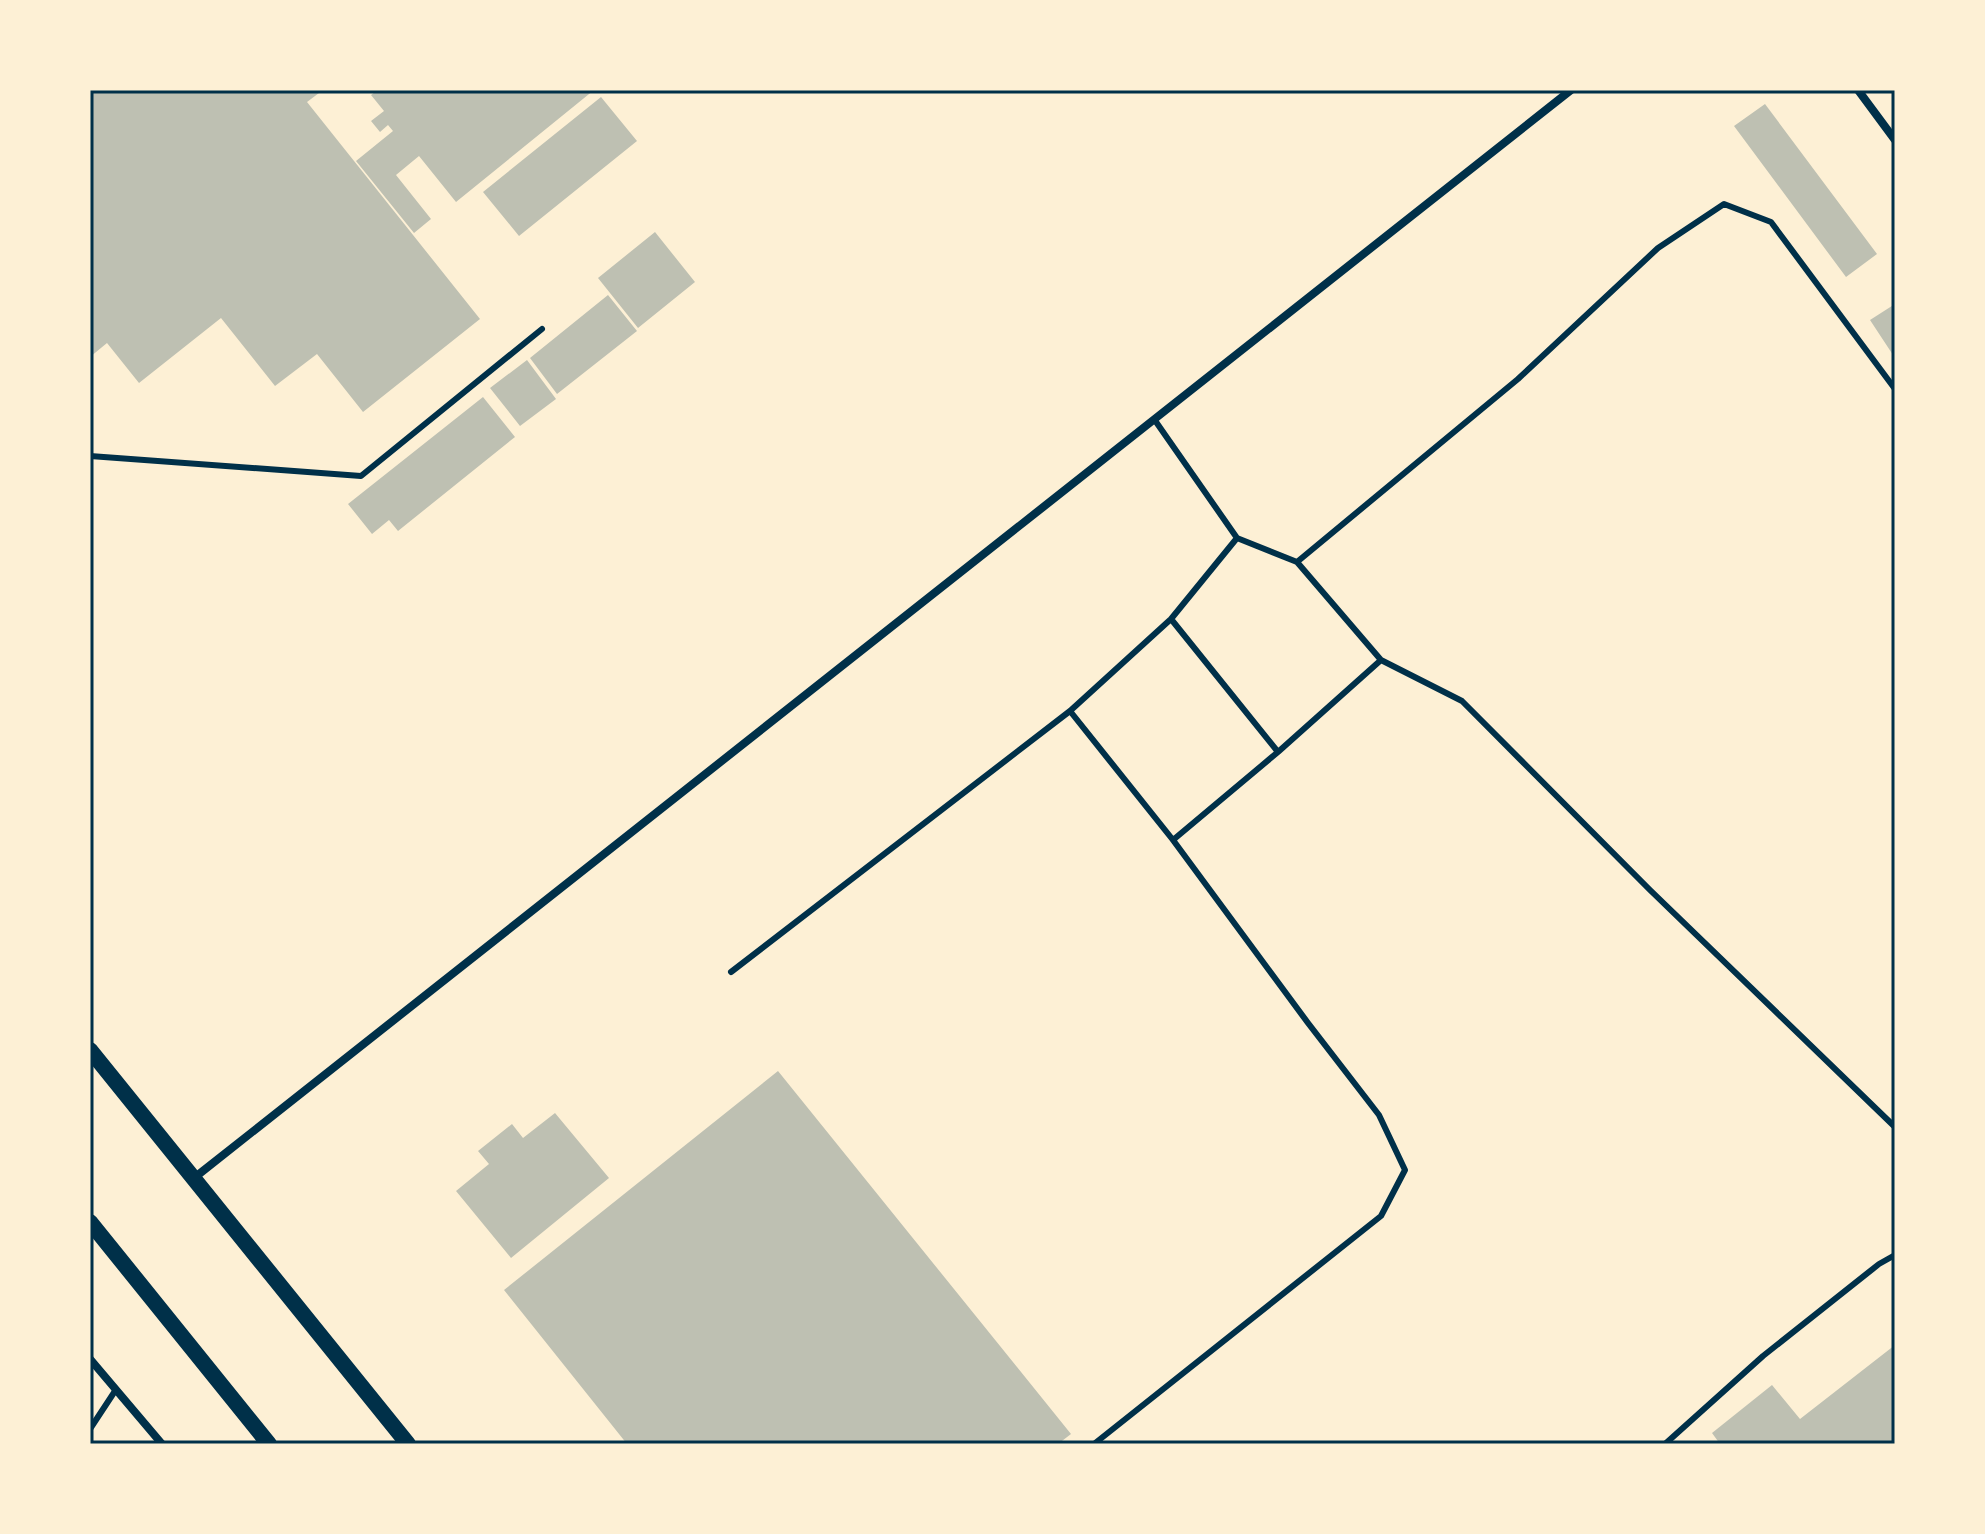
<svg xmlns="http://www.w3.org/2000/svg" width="1985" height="1534" font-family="Cabin,sans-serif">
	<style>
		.building { fill: #bec0b2 }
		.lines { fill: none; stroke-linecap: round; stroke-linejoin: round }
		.service { stroke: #003049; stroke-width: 6 }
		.minor { stroke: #003049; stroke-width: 8 }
		.secondary { stroke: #003049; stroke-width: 16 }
		.neatline { fill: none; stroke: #003049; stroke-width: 3 }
	</style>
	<rect width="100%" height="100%" fill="#fdf0d5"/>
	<path class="building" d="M90 90H323L307 102 480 319 363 412 317 354 275 386 221 318 139 383 107 343 90 357Z
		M378 90H594L456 202 419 156 396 175 431 219 414 233 356 161 393 131 388 125 380 132 371 121 384 111 371 95Z
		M601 97 637 141 519 236 483 192Z
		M1765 104 1877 254 1846 277 1734 126Z
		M655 232 695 282 638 328 598 278Z
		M608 295 637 331 557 394 530 358Z
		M1895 304V358L1870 320Z
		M527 360 556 399 520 426 490 388Z
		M483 397 515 437 398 531 389 520 372 534 348 504Z
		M778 1071 1071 1434 1058 1444H627L504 1290Z
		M555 1113 609 1178 511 1258 456 1191 489 1164 478 1151 512 1124 523 1138Z
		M1895 1345V1444H1720L1712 1433 1772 1385 1800 1419Z"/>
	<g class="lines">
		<path class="service" d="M1154 419 1237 538 1297 562 1381 660 1462 701 1650 890 1895 1127
			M90 456 361 476 542 329
			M1297 562 1518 379 1658 248 1724 204 1771 222 1895 389
			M1171 619 1278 752 1173 840
			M1070 711 1173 840 1308 1023 1379 1115 1405 1170 1381 1216 1094 1444
			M1278 752 1381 660
			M731 972 1070 711 1171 619 1237 538
			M90 1429 115 1391
			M1665 1444 1763 1356 1879 1264 1895 1255"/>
		<path class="minor" d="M1858 90 1895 140
			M194 1178 1571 90
			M90 1359 162 1444"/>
		<path class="secondary" d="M90 1050 408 1444
			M90 1222 269 1444"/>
	</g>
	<rect width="1985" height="1534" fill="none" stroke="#fdf0d5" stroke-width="184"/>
	<rect x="92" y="92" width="1801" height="1350" class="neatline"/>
</svg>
